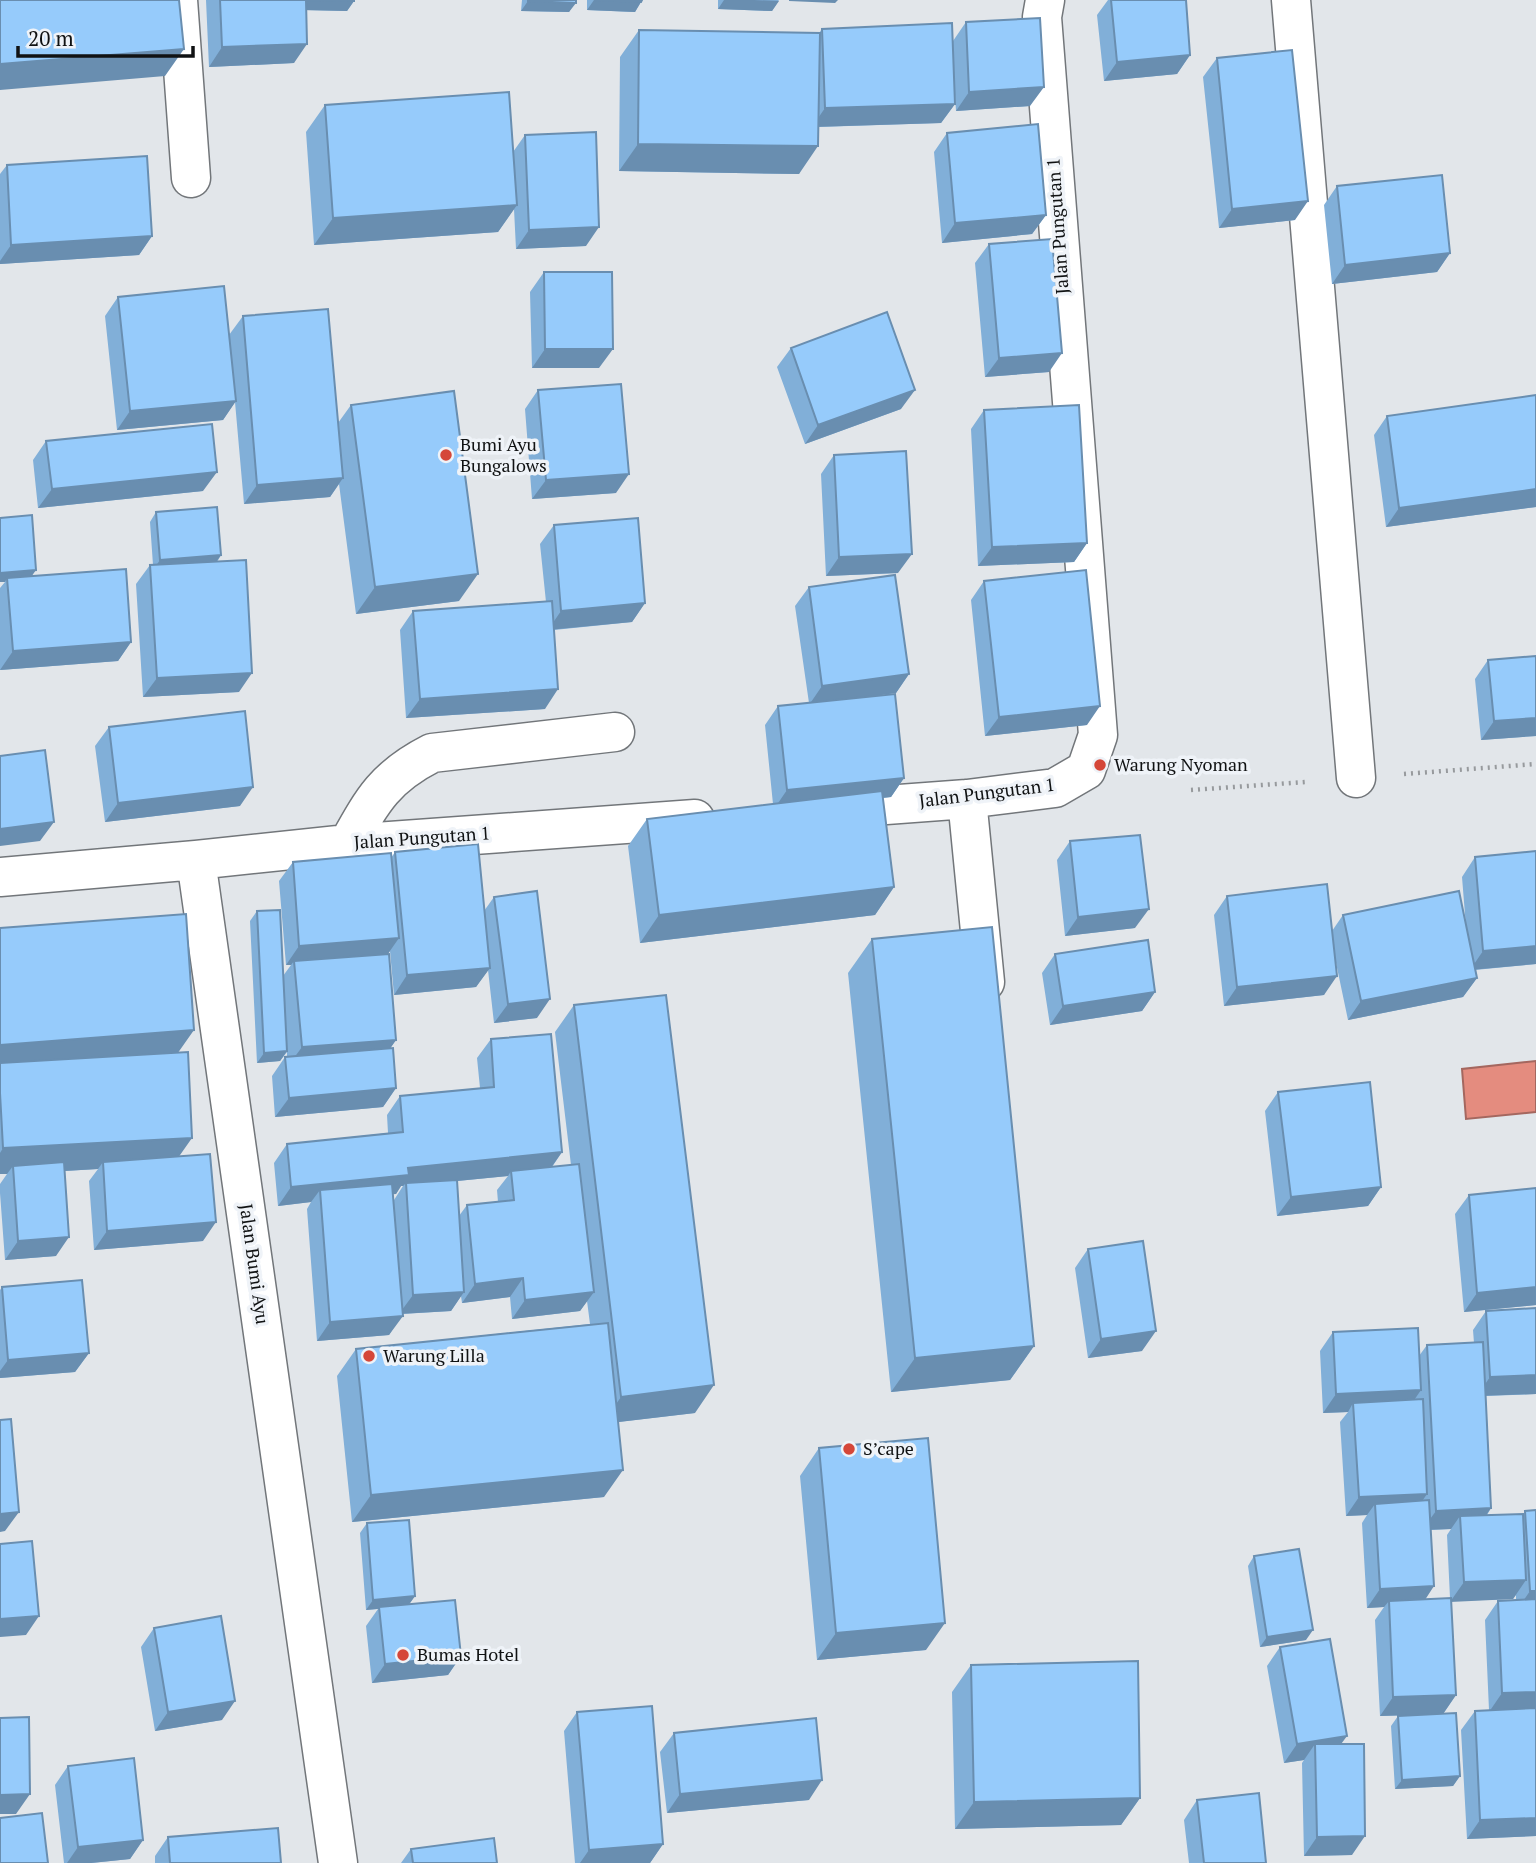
<svg xmlns="http://www.w3.org/2000/svg" width="1536" height="1863" font-family="'PT Serif',serif">
	<style>
		.water { fill: #e48c7f; stroke: #a4675f; stroke-width: 2 }
		.lines { fill: none; stroke-linecap: round; stroke-linejoin: round }
		.minor-casing { stroke: #72767a; stroke-width: 41 }
		.path { stroke: #979a9d; stroke-width: 4.5; stroke-dasharray: 2 5; stroke-linecap: butt }
		.minor { stroke: #fff; stroke-width: 38 }
		.wall { fill: #81afd8; fill-rule: evenodd }
		.shaded-wall { fill: #698eb0 }
		.building { fill: #96cbfb; stroke: #698eb0; stroke-width: 2 }
		.poi-dot { fill: #d54739; stroke: #eff3f8; stroke-width: 2.5 }
		.labels { text-anchor: middle; stroke-width: 7; stroke-linejoin: round; paint-order: stroke }
		.street-label { font-size: 18px; fill: #101213; stroke: #eff3f8 }
		.poi-label { font-size: 18px; fill: #101213; stroke: #eff3f8; text-anchor: start }
	</style>
	<rect width="100%" height="100%" fill="#e2e6ea"/>
	<path class="water" d="M1536 1061V1112L1466 1119 1462 1069Z"/>
	<g class="lines">
		<defs>
			<path id="minor" d="M178 0 191 178
				M1291 0 1356 778
				M967 799 985 982
				M832 809 967 799 1055 788 1086 770 1098 735 1042 17 1045 0
				M348 844C373 799 385 777 432 753L615 732
				M196 860 338 1863
				M0 877 196 860 348 844 695 819"/>
		</defs>
		<use href="#minor" class="minor-casing"/>
		<path class="path" d="M1404 774 1536 764
			M1191 790 1305 782"/>
		<use href="#minor" class="minor"/>
	</g>
	<path class="wall" d="M206 0H354V1L347 11 306 10 294 63 209 67Z
		M522 0H576L569 12 521 11Z
		M587 0H642L635 12 587 10Z
		M718 0H779L772 11 718 9Z
		M1108 0H1186L1190 55 1177 74 1104 81 1097 15Z
		M966 22 1030 106 956 111 953 63 955 104 941 123 818 127 799 174 619 171 620 57 639 30 819 33 822 29 953 41Z
		M1217 58 1295 220 1219 228 1203 77Z
		M325 105 513 152 525 135 586 246 516 249 514 209 498 232 314 245 306 132Z
		M947 133 1046 215 1032 234 942 243 934 152Z
		M7 165 152 236 139 255 0 264V174Z
		M1337 186 1450 253 1437 272 1332 284 1324 205Z
		M989 244 1049 372 985 377 975 263Z
		M544 272 599 368H532L530 292Z
		M118 297 229 335 243 316 338 423 351 405 459 601 356 614 339 484 330 497 244 504 235 402 223 420 117 430 105 316Z
		M791 348 901 409 805 444 777 367Z
		M538 390 616 493 532 499 525 409Z
		M1536 395V507L1386 527 1374 435 1387 416Z
		M984 410 1087 543 1074 562 978 566 971 429Z
		M46 441 203 491 38 508 33 460Z
		M834 455 898 573 826 576 821 474Z
		M156 512 221 555 217 562 239 692 143 697 136 584 150 565H153L150 522Z
		M0 518 31 576 131 642 118 661 0 670V588L5 582H0Z
		M554 525 645 603 632 622 554 630 545 709 406 718 400 630 413 611 546 602 540 544Z
		M984 581 1087 725 985 736 971 600Z
		M809 587 909 674 896 693 871 696 904 778 891 797 883 798 894 887 875 915 640 943 628 846 647 819 773 804 765 725 778 706 809 703 795 606Z
		M1488 660 1536 736 1481 740 1475 679Z
		M109 727 240 806 105 822 95 746Z
		M1070 841 1135 928 1065 936 1057 860Z
		M395 852 484 911 494 897 537 1018 494 1023 488 970 476 987 394 995 390 951 388 954 396 1040 390 1048 396 1088 383 1107 275 1117 272 1076 285 1057H287V1052L280 1061 257 1063 250 921 257 911 283 976 291 965H286L279 881 293 862 391 858Z
		M1475 857 1536 964 1475 970 1477 978 1463 997 1348 1020 1335 958 1324 995 1224 1006 1214 915 1227 896 1332 931 1343 915 1466 927 1462 877Z
		M0 928 178 1053 179 1156 203 1241 94 1250 89 1181 98 1169 64 1171 56 1256 5 1260 0 1193V1184L7 1174H0Z
		M872 939 1034 1346 1010 1380 891 1392 848 973Z
		M1055 954 1155 992 1142 1011 1050 1025 1042 973Z
		M574 1005 695 1413 618 1422 604 1497 352 1522 337 1376 356 1349 590 1324 587 1301 580 1311 512 1319 510 1297 462 1303 461 1296 451 1311 402 1314 389 1335 317 1341 307 1209 311 1202 278 1206 274 1163 287 1144 388 1133 387 1115 400 1096 480 1088 477 1058 491 1039 562 1152 552 1167 571 1165 555 1032ZM508 1176 497 1190 498 1202 467 1205 459 1216 457 1181ZM401 1186H403L394 1200 393 1194H396Z
		M1278 1092 1381 1187 1368 1206 1277 1216 1265 1111Z
		M1536 1188V1305L1464 1312 1455 1214 1469 1195Z
		M1088 1249 1142 1351 1088 1358 1075 1268Z
		M2 1287 89 1353 75 1372 0 1378V1290Z
		M1536 1308V1394L1486 1396 1491 1508 1487 1515H1523L1525 1511 1536 1510V1836L1467 1839 1461 1730 1475 1711 1489 1710 1485 1620 1498 1601 1516 1600V1595L1513 1599 1451 1601 1456 1695 1443 1714 1380 1716 1375 1620 1384 1607 1367 1608 1362 1523 1367 1515 1346 1516 1340 1422 1348 1412 1323 1413 1320 1351 1333 1332 1419 1356 1427 1345 1474 1343 1473 1330 1486 1311ZM1451 1529 1447 1535 1450 1598 1425 1599 1431 1530Z
		M819 1448 926 1650 817 1660 800 1476Z
		M367 1523 415 1596 409 1604 461 1656 448 1675 372 1683 366 1626 378 1609 366 1610 360 1533Z
		M1254 1556 1306 1640 1260 1647 1248 1566Z
		M154 1628 222 1720 155 1731 141 1647Z
		M1280 1647 1341 1744 1352 1855 1304 1856 1302 1763 1304 1760 1284 1763 1267 1666Z
		M971 1665 1140 1798 1121 1825 955 1829 952 1692Z
		M577 1712 663 1844 650 1863H575L564 1731Z
		M1398 1716 1460 1776 1453 1786 1395 1789 1391 1726Z
		M674 1733 809 1800 667 1813 660 1752Z
		M68 1766 143 1840 130 1859 91 1863H64L55 1785Z
		M1197 1800 1266 1863H1189L1184 1820Z
		M168 1837 281 1863H155V1856Z
		M411 1849 497 1863H401Z"/>
	<path class="shaded-wall" d="M306 0 354 1 347 11 300 10Z
		M594 0 641 2 635 12 587 10Z
		M724 0H754L779 1 772 11 718 9Z
		M789 0H838L835 3 789 1Z
		M528 1 576 3 569 12 521 11Z
		M307 44 294 63 209 67 222 47Z
		M184 49 165 76 0 90V64Z
		M1190 55 1177 74 1104 81 1117 62Z
		M1044 87 1030 106 956 111 969 92Z
		M955 104 941 123 812 127 825 108Z
		M638 144 818 146 799 174 619 171Z
		M1308 201 1295 220 1219 228 1232 209Z
		M517 205 498 232 314 245 333 218Z
		M1046 215 1032 234 942 243 955 223Z
		M599 227 586 246 516 249 529 230Z
		M152 236 139 255 0 264V261L11 245Z
		M1450 253 1437 272 1332 284 1345 265Z
		M545 349H613L599 368H532Z
		M1062 353 1049 372 985 377 999 358Z
		M915 390 901 409 805 444 818 425Z
		M236 401 223 420 117 430 130 411Z
		M217 472 203 491 38 508 52 489Z
		M629 474 616 493 532 499 546 480Z
		M343 478 330 497 244 504 257 485Z
		M1536 489V507L1386 527 1399 508Z
		M1087 543 1074 562 978 566 992 547Z
		M912 554 898 573 826 576 839 557Z
		M221 555 214 565 153 570 160 560Z
		M36 570 29 580 7 578 5 582H0V573Z
		M478 574 459 601 356 614 375 587Z
		M645 603 632 622 548 630 561 611Z
		M131 642 118 661 0 670 13 651Z
		M252 673 239 692 143 697 157 678Z
		M909 674 896 693 809 705 822 686Z
		M558 689 545 709 406 718 420 699Z
		M1100 706 1087 725 985 736 999 717Z
		M1536 718V736L1481 740 1494 721Z
		M904 778 891 797 774 809 787 790Z
		M253 787 240 806 105 822 118 803Z
		M54 822 40 841 0 846V829Z
		M894 887 875 915 640 943 659 915Z
		M1149 909 1135 928 1065 936 1078 917Z
		M399 938 385 958 294 961 291 965H286L299 946Z
		M1536 946V964L1470 970 1483 951Z
		M490 968 476 987 394 995 407 975Z
		M1337 976 1324 995 1224 1006 1237 987Z
		M1477 978 1463 997 1348 1020 1361 1001Z
		M1155 992 1142 1011 1050 1025 1063 1006Z
		M550 999 537 1018 494 1023 508 1004Z
		M194 1030 175 1057 0 1071V1045Z
		M396 1040 383 1059 288 1066 302 1047Z
		M287 1051 280 1061 257 1063 264 1053Z
		M396 1088 383 1107 275 1117 289 1098Z
		M192 1138 173 1165 103 1162 98 1169 13 1174V1166L7 1174H0V1153L3 1148Z
		M562 1152 548 1172 511 1171 508 1176 406 1186V1183L403 1186H401L396 1194 321 1201 320 1190 311 1202 278 1206 291 1187 408 1168Z
		M1381 1187 1368 1206 1277 1216 1291 1197Z
		M216 1222 203 1241 94 1250 107 1231Z
		M69 1237 56 1256 5 1260 18 1241Z
		M523 1278 510 1297 462 1303 475 1284Z
		M1536 1287V1305L1464 1312 1477 1293Z
		M464 1292 451 1311 399 1314 413 1295Z
		M594 1292 580 1311 512 1319 525 1300Z
		M403 1316 389 1335 317 1341 330 1322Z
		M1156 1331 1142 1351 1088 1358 1101 1339Z
		M1034 1346 1010 1380 891 1392 915 1358Z
		M89 1353 75 1372 0 1378V1371L8 1360Z
		M1536 1375V1394L1477 1396 1490 1377Z
		M714 1385 695 1413 602 1424 621 1397Z
		M1421 1390 1408 1409 1353 1403 1348 1412 1323 1413 1336 1394Z
		M623 1470 604 1497 352 1522 371 1495Z
		M1427 1494 1414 1513 1375 1504 1367 1515 1346 1516 1359 1497Z
		M1491 1508 1478 1527 1460 1516 1451 1529 1422 1530 1436 1511Z
		M19 1512 5 1531 0 1532V1514Z
		M1526 1580 1513 1599 1450 1602 1464 1582Z
		M1434 1586 1421 1606 1389 1601 1384 1607 1367 1608 1380 1589Z
		M1530 1591H1536V1609L1517 1610Z
		M415 1596 408 1606 366 1610 373 1600Z
		M39 1616 26 1635 0 1637V1619Z
		M945 1623 926 1650 817 1660 836 1633Z
		M1313 1630 1306 1640 1260 1647 1267 1637Z
		M461 1656 448 1675 372 1683 385 1664Z
		M1536 1692V1710L1489 1712 1502 1693Z
		M1456 1695 1443 1714 1380 1716 1393 1697Z
		M235 1701 222 1720 155 1731 168 1712Z
		M1347 1736 1333 1755 1315 1744 1304 1760 1284 1763 1297 1744Z
		M1460 1776 1453 1786 1395 1789 1402 1780Z
		M822 1780 809 1800 667 1813 680 1794Z
		M30 1794 16 1814H0V1795Z
		M1140 1798 1121 1825 955 1829 974 1802Z
		M1536 1818V1836L1467 1839 1480 1820Z
		M1365 1836 1352 1855 1304 1856 1317 1837Z
		M143 1840 130 1859 91 1863H67L78 1847Z
		M663 1844 650 1863H580L589 1850Z"/>
	<path class="building" d="M0 0H179L184 49 0 64Z
		M220 0H306L307 44 222 47Z
		M306 0H354V1Z
		M528 0H576V3L528 1Z
		M594 0H642L641 2Z
		M1111 0H1186L1190 55 1117 62Z
		M1040 18 1044 87 969 92 966 22Z
		M952 23 955 104 825 108 822 29Z
		M639 30 820 33 818 146 638 144Z
		M1292 50 1308 201 1232 209 1217 58Z
		M509 92 517 205 333 218 325 105Z
		M1038 124 1046 215 955 223 947 133Z
		M596 132 599 227 529 230 525 135Z
		M147 156 152 236 11 245 7 165Z
		M1442 175 1450 253 1345 265 1337 186Z
		M1052 239 1062 353 999 358 989 244Z
		M544 272H612L613 349H545Z
		M224 286 236 401 130 411 118 297Z
		M328 309 343 478 257 485 243 316Z
		M887 312 915 390 818 425 791 348Z
		M621 384 629 474 546 480 538 390Z
		M454 391 478 574 375 587 351 405Z
		M1536 395V489L1399 508 1387 416Z
		M1079 405 1087 543 992 547 984 410Z
		M212 424 217 472 52 489 46 441Z
		M906 451 912 554 839 557 834 455Z
		M217 507 221 555 160 560 156 512Z
		M32 515 36 570 0 573V518Z
		M638 518 645 603 561 611 554 525Z
		M246 560 252 673 157 678 150 565Z
		M126 569 131 642 13 651 7 578Z
		M1086 570 1100 706 999 717 984 581Z
		M895 575 909 674 822 686 809 587Z
		M552 601 558 689 420 699 413 611Z
		M1536 656V718L1494 721 1488 660Z
		M895 694 904 778 787 790 778 706Z
		M245 711 253 787 118 803 109 727Z
		M45 750 54 822 0 829V756Z
		M882 791 894 887 659 915 647 819Z
		M1140 835 1149 909 1078 917 1070 841Z
		M478 844 490 968 407 975 395 852Z
		M1536 851V946L1483 951 1475 857Z
		M391 853 399 938 299 946 293 862Z
		M1327 884 1337 976 1237 987 1227 896Z
		M537 891 550 999 508 1004 494 897Z
		M1459 891 1477 978 1361 1001 1343 915Z
		M280 910 287 1051 264 1053 257 911Z
		M186 914 194 1030 0 1045V928Z
		M992 927 1034 1346 915 1358 872 939Z
		M1148 940 1155 992 1063 1006 1055 954Z
		M389 954 396 1040 302 1047 294 961Z
		M666 995 714 1385 621 1397 574 1005Z
		M551 1034 562 1152 408 1168 409 1175 291 1187 287 1144 403 1132 400 1096 494 1087 491 1039Z
		M393 1048 396 1088 289 1098 285 1057Z
		M188 1052 192 1138 3 1148 0 1093V1063Z
		M1370 1082 1381 1187 1291 1197 1278 1092Z
		M210 1154 216 1222 107 1231 103 1162Z
		M64 1162 69 1237 18 1241 13 1166Z
		M579 1164 594 1292 525 1300 523 1278 475 1284 467 1205 514 1200 511 1171Z
		M457 1180 464 1292 413 1295 406 1183Z
		M392 1184 403 1316 330 1322 320 1190Z
		M1536 1188V1287L1477 1293 1469 1195Z
		M1143 1241 1156 1331 1101 1339 1088 1249Z
		M82 1280 89 1353 8 1360 2 1287Z
		M1536 1308V1375L1490 1377 1486 1311Z
		M608 1323 623 1470 371 1495 356 1349Z
		M1418 1328 1421 1390 1336 1394 1333 1332Z
		M1483 1342 1491 1508 1436 1511 1427 1345Z
		M1423 1399 1427 1494 1359 1497 1353 1403Z
		M11 1419 19 1512 0 1514V1420Z
		M928 1438 945 1623 836 1633 819 1448Z
		M1429 1500 1434 1586 1380 1589 1375 1504Z
		M1536 1510V1591H1530L1525 1511Z
		M1523 1514 1526 1580 1464 1582 1460 1516Z
		M409 1520 415 1596 373 1600 367 1523Z
		M32 1541 39 1616 0 1619V1544Z
		M1299 1549 1313 1630 1267 1637 1254 1556Z
		M1451 1598 1456 1695 1393 1697 1389 1601Z
		M1536 1599V1692L1502 1693 1498 1601Z
		M455 1600 461 1656 385 1664 379 1607Z
		M221 1616 235 1701 168 1712 154 1628Z
		M1330 1639 1347 1736 1297 1744 1280 1647Z
		M1138 1661 1140 1798 974 1802 971 1665Z
		M652 1706 663 1844 589 1850 577 1712Z
		M1536 1708V1818L1480 1820 1475 1711Z
		M1456 1713 1460 1776 1402 1780 1398 1716Z
		M29 1717 30 1794 0 1795V1718Z
		M816 1718 822 1780 680 1794 674 1733Z
		M1315 1744H1364L1365 1836 1317 1837Z
		M134 1758 143 1840 78 1847 68 1766Z
		M1259 1793 1266 1863H1204L1197 1800Z
		M42 1813 48 1863H0V1818Z
		M278 1828 281 1863H170L168 1837Z
		M494 1838 497 1863H413L411 1849Z"/>
	<g class="poi-dot">
		<circle cx="446" cy="455" r="7"/>
		<circle cx="1100" cy="765" r="7"/>
		<circle cx="369" cy="1356" r="7"/>
		<circle cx="849" cy="1449" r="7"/>
		<circle cx="403" cy="1655" r="7"/>
	</g>
	<g class="labels">
		<g class="street-label">
			<text transform="translate(1058 226) rotate(-94)" y="6">Jalan Pungutan 1</text>
			<text transform="translate(987 793) rotate(-7)" y="6">Jalan Pungutan 1</text>
			<text transform="translate(422 838) rotate(-4)" y="6">Jalan Pungutan 1</text>
			<text transform="translate(254 1264) rotate(82)" y="6">Jalan Bumi Ayu</text>
		</g>
		<g class="poi-label">
			<text x="460" y="451">Bumi Ayu<tspan x="460" dy="21">Bungalows</tspan></text>
			<text x="1114" y="771">Warung Nyoman</text>
			<text x="383" y="1362">Warung Lilla</text>
			<text x="863" y="1455">S’cape</text>
			<text x="417" y="1661">Bumas Hotel</text>
		</g>
	</g>
	<path d="M18 46v10h175v-10" fill="none" stroke="#101213" stroke-width="3.5"/>
	<text x="28" y="46" font-size="21" fill="#101213" stroke="#eff3f8" stroke-width="5" paint-order="stroke">20 m</text>
</svg>
